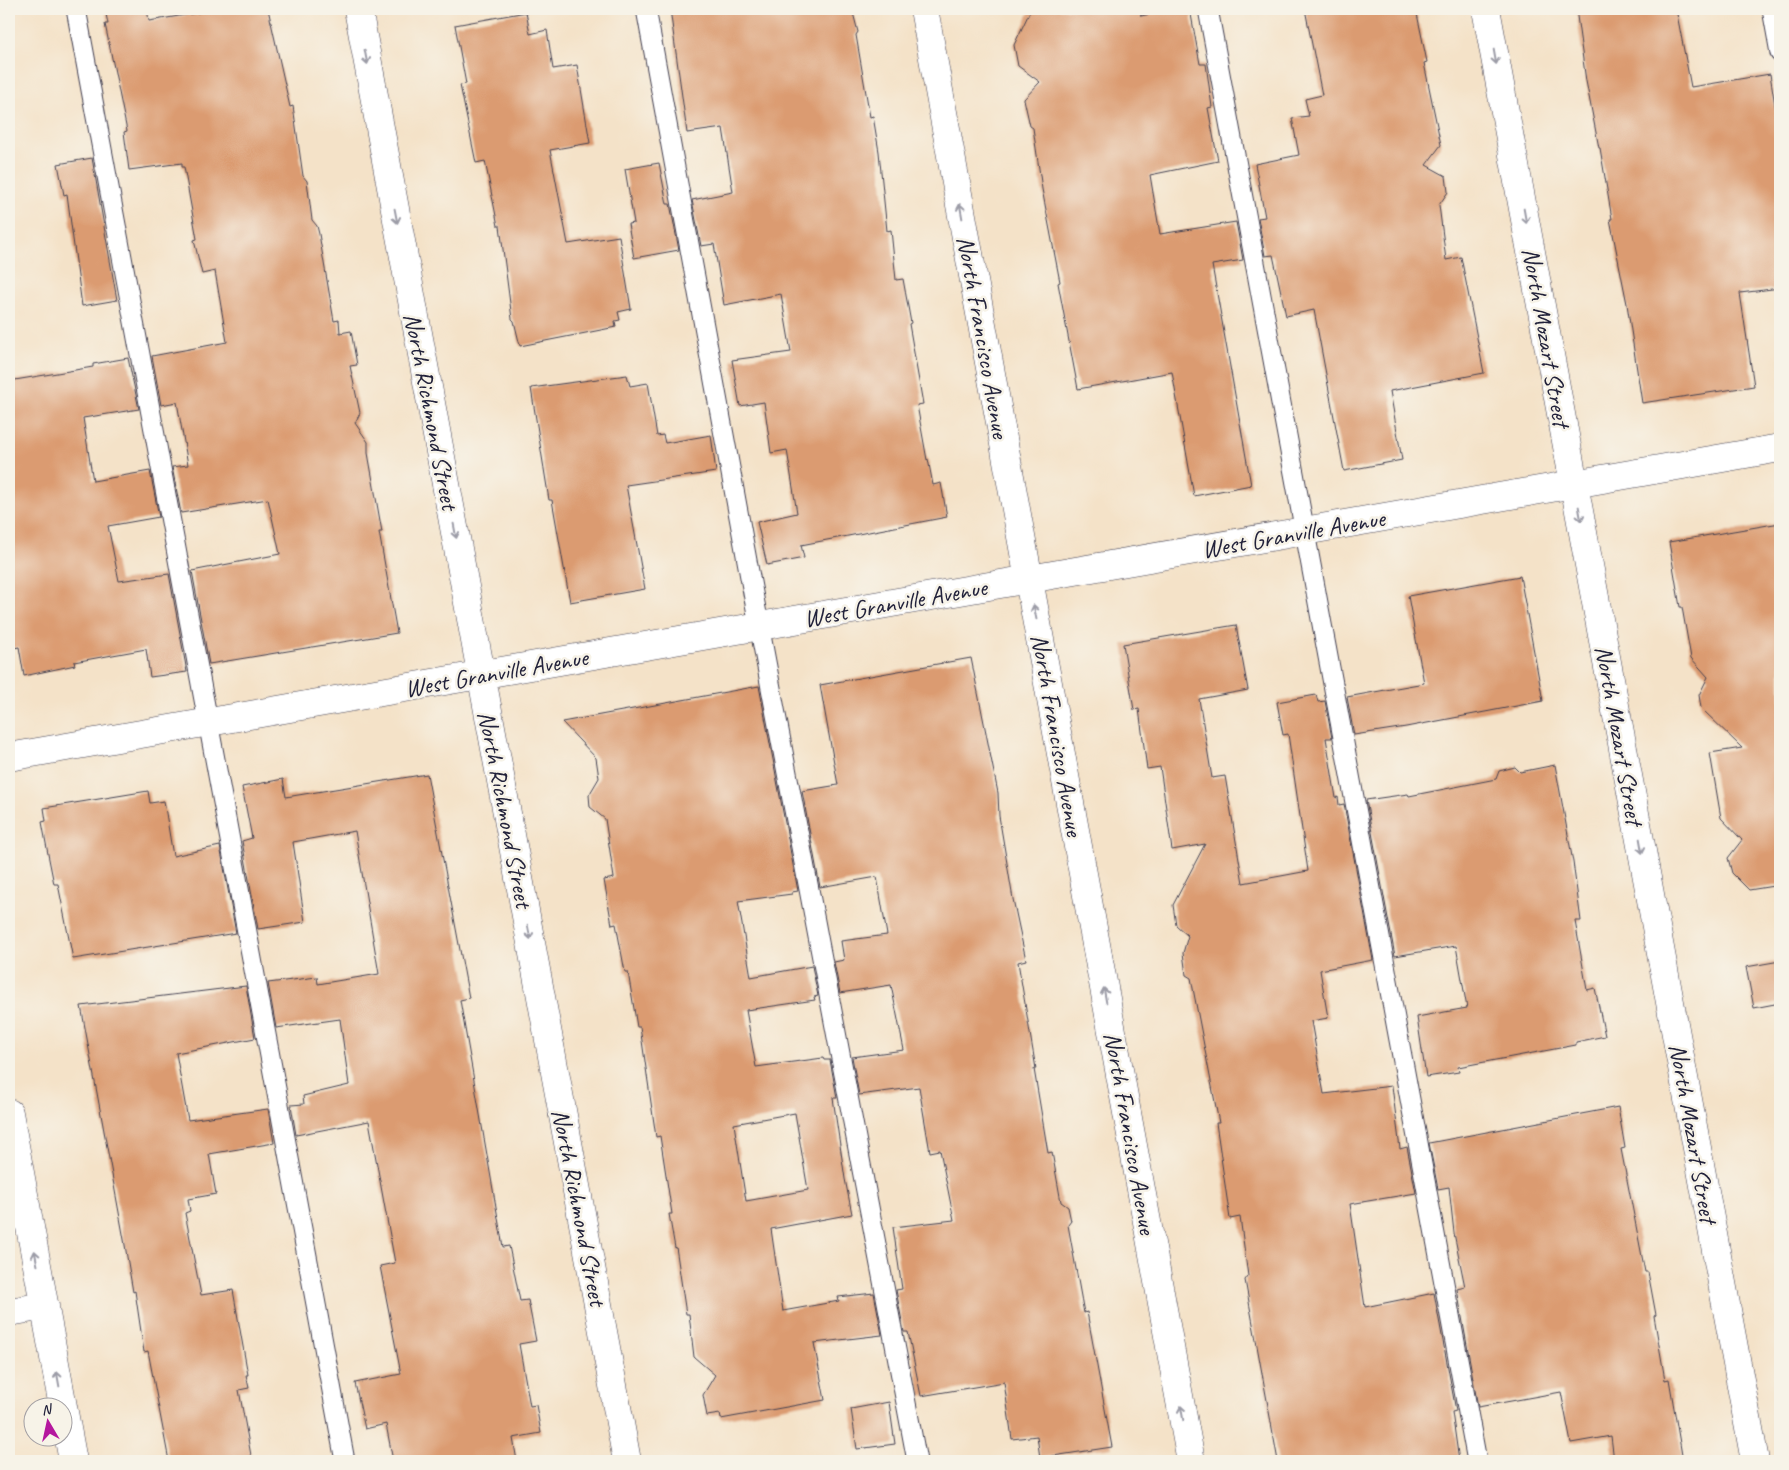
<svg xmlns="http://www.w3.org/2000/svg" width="1789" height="1470" font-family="Caveat,sans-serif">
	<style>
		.building { fill: #db9b71; fill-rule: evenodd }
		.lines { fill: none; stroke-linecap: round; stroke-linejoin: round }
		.lane-casing { stroke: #423f50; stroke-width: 21 }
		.street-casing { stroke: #423f50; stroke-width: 29 }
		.lane { stroke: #fff; stroke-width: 19 }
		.street { stroke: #fff; stroke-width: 28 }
		.oneway { stroke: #9c9ca7 }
		.labels { text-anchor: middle; stroke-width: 5; stroke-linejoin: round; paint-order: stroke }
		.street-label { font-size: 25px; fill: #22223b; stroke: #f7f3e8 }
	</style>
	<rect width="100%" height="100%" fill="#f7f3e8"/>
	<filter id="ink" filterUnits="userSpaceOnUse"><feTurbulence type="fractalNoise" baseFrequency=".02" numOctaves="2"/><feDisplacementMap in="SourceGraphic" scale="10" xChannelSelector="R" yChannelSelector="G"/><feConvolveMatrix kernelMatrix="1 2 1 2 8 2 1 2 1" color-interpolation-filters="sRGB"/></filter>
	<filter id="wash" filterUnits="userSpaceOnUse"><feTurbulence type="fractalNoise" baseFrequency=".0096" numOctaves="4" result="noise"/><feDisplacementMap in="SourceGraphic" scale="20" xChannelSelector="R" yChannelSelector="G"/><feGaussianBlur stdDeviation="1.12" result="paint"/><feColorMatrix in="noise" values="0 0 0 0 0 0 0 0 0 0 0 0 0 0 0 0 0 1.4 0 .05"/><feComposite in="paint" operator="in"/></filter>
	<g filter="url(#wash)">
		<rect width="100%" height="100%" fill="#f4e2c8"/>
		<g id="blocks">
			<path class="building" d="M105 9H147L149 21 221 9H268L290 107 293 106 303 176 307 181 312 220 317 226 319 234 334 321 339 320 340 333 351 331 357 365 350 366 360 413 355 423 368 442V453L382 532H379L397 633 209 664 192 571 280 554 268 499 181 513 172 467 188 465 177 402 161 405 152 356 227 342 215 271 202 274 194 240 197 239 184 167H182V163L129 170 124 132 127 131 105 24H108Z
				M670 9H852L858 32 856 35 870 117 873 116 879 152 887 231 891 230 896 280 903 279 911 323 909 324 923 404 917 405 927 460 928 459 933 485 941 483 947 517 801 545 804 558 767 565 757 522 797 513 787 450 771 453 764 402 740 406 732 360 791 352 781 294 724 305 714 244 701 246 692 200 733 192 723 128 687 133Z
				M1031 9H1140L1141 16 1174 9H1190L1200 64H1206L1212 107 1208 108 1218 161 1150 175 1160 234 1236 222 1243 260 1212 265 1251 485 1194 496 1172 372 1078 389 1058 283 1060 282 1042 189 1033 128 1030 126 1024 99 1040 82 1018 66 1014 45Z
				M1305 9H1416L1427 62 1424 63 1441 145 1426 165 1446 176 1448 192 1439 205 1446 260 1461 257 1484 373 1390 391 1402 460 1344 471 1314 310 1286 316 1273 255 1265 256 1258 218 1265 217 1255 164 1299 155 1292 118 1309 116 1305 99 1322 95Z
				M1576 9H1676L1691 87 1770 74 1780 137V288L1740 293 1754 386 1642 403 1627 304 1610 219H1612L1600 148H1599L1586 81Z
				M526 12 530 34 547 30 553 69 577 65 590 143 550 150 568 244 619 236 631 309 618 312 620 320 615 321 616 327 520 346 514 321 512 319 500 226H498L485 161 476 163 460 85 466 84 455 25Z
				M92 158 117 300 82 306 67 194 64 195 58 164Z
				M659 163 667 204H670L679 250 634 258 628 224 634 223 625 169Z
				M128 358 139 409 83 418 93 481 150 471 159 517 108 526 119 581 169 574 187 672 150 677 146 649 74 662 75 665 24 676 19 647 9 649V381L93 367V364Z
				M627 375 630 386 648 383 657 436 663 435 665 443 711 435 716 472 626 485 645 589 570 602 552 500H549L531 388Z
				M1780 523V885L1749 890 1732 873 1728 858 1742 840 1721 818 1710 753 1742 748 1701 708 1699 695 1708 677 1691 658 1682 607H1680L1669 542Z
				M1520 576 1543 701 1406 727 1354 735 1347 697 1424 683 1408 596Z
				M1236 625 1248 690 1199 699 1212 778 1225 776 1243 883 1308 871 1288 734 1283 735 1277 702 1316 695 1318 702 1325 701 1332 738H1326L1336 798 1338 797 1339 805 1344 804 1373 960 1320 970 1328 1018 1311 1021 1324 1094 1392 1086 1400 1149 1407 1147 1416 1193 1350 1204 1365 1307 1434 1293 1456 1411 1452 1412 1459 1461H1278L1245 1280 1248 1276 1240 1217 1230 1219 1216 1123H1219L1191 978 1186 975 1183 953 1188 936 1176 925 1173 905 1205 844 1172 850 1160 767 1147 769 1139 709 1134 710 1123 644Z
				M971 658 998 793 999 816 1013 899 1026 960 1018 962 1036 1069H1034L1048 1153 1052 1152 1061 1202 1068 1207 1071 1221 1068 1225 1084 1313 1087 1312 1112 1447 1040 1458 1037 1436 1012 1439 1004 1382 921 1396 908 1332H904L896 1290 902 1289 893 1227 954 1220 940 1150 930 1152 919 1087 859 1095 852 1057 904 1050 891 985 840 993 834 962 844 960 841 941 887 935 877 877 820 887 802 791 838 785 820 685Z
				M759 686 798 891 792 892V894L738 901 751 977 812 966 818 996 814 997 815 1000 746 1010 756 1067 823 1058 824 1060H830L837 1098H833L845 1179 852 1214 771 1229 783 1311 839 1301 838 1297 874 1293 882 1335 814 1343 825 1400 721 1419 720 1414 707 1416 703 1395 715 1375 694 1357 689 1314H686L676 1247 675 1248 669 1214H672L660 1136 656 1137 640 1027H637L628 972H625L616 924 612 925 604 880 614 878 605 819 590 807 589 795 599 778 596 758 562 722ZM795 1113 808 1190 746 1201 734 1124Z
				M1555 765 1573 862 1581 921H1575L1587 990 1595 988 1605 1036 1576 1042V1045L1458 1067 1459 1072 1426 1077 1417 1017 1467 1008 1456 946 1395 956 1366 800 1408 794 1409 796 1496 779 1499 771 1515 767 1520 772Z
				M427 774 469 998 460 1000 503 1247 509 1246 520 1301 528 1300 536 1341 519 1344 530 1406 536 1405 541 1433 513 1438 517 1461H393L386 1424 365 1429 355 1383 401 1374 380 1266 395 1263 369 1121 296 1135 291 1105 304 1104 303 1096 349 1085 340 1019 276 1028 268 983 317 977 318 984 379 974 355 831 293 842 305 922 258 929 242 841 252 838 242 787 283 779 286 797Z
				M148 791 150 803 164 801 173 856 220 846 236 933 73 959 58 884H54L48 854 42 822 46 821 44 808Z
				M1780 961V1003L1754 1008 1746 967Z
				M246 986 255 1038 176 1053 188 1120 268 1109 274 1143 209 1154 216 1194 188 1199 190 1211 185 1213 201 1295 233 1290 248 1375H246L249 1388 239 1390 252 1461H169L148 1351 144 1352 135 1291 133 1292 125 1245 81 1006Z
				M1618 1107 1625 1148 1621 1149 1645 1272H1648L1656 1315 1654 1316 1665 1380 1669 1379 1683 1461H1614L1611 1436 1571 1443 1561 1392 1478 1407 1457 1289 1465 1287 1454 1233 1449 1187 1438 1189 1429 1143Z
				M889 1402 895 1444 857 1449 851 1409Z"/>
		</g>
	</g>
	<g filter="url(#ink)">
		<use href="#blocks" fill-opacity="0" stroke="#423f50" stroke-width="1"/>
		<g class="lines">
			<defs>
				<path id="lane" d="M76 9 345 1461
					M646 9 750 577 917 1461
					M1208 9 1477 1461
					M1772 9 1780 53"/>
				<path id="street" d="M358 9 627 1461
					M924 9 1191 1461
					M1486 9 1755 1461
					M9 757 1780 448
					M9 1113 73 1461
					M9 1312 45 1306"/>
			</defs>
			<use href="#lane" class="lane-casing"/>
			<use href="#street" class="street-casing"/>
			<use href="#lane" class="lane"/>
			<use href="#street" class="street"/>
		</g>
		<defs><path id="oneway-shaft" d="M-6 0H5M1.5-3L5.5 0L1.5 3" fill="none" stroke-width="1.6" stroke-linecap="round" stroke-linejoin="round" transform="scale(1.25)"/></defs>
		<g class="oneway">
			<use href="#oneway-shaft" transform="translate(366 57) rotate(79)"/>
			<use href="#oneway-shaft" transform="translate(1495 57) rotate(80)"/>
			<use href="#oneway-shaft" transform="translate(961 211) rotate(-100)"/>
			<use href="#oneway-shaft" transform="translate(396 216) rotate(79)"/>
			<use href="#oneway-shaft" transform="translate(1525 216) rotate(80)"/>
			<use href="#oneway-shaft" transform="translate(1580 514) rotate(80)"/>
			<use href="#oneway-shaft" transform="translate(455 531) rotate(79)"/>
			<use href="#oneway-shaft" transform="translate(1035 612) rotate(-101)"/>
			<use href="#oneway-shaft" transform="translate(1641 846) rotate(80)"/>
			<use href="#oneway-shaft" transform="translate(529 932) rotate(79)"/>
			<use href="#oneway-shaft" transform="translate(1105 995) rotate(-100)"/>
			<use href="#oneway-shaft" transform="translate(36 1258) rotate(-101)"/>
			<use href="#oneway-shaft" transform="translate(58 1379) rotate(-100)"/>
			<use href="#oneway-shaft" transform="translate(1182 1413) rotate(-100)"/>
		</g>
	</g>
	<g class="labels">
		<g class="street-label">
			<text transform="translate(984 337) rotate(80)" y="9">North Francisco Avenue</text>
			<text transform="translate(1547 337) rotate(80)" y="9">North Mozart Street</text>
			<text transform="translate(432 411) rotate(79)" y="9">North Richmond Street</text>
			<text transform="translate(1293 533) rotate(-10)" y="9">West Granville Avenue</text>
			<text transform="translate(895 602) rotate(-10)" y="9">West Granville Avenue</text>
			<text transform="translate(496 672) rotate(-10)" y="9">West Granville Avenue</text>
			<text transform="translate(1058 735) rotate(80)" y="9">North Francisco Avenue</text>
			<text transform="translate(1620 735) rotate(80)" y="9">North Mozart Street</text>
			<text transform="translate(506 809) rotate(79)" y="9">North Richmond Street</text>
			<text transform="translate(1131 1133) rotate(80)" y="9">North Francisco Avenue</text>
			<text transform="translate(1694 1133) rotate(80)" y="9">North Mozart Street</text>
			<text transform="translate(580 1207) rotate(79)" y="9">North Richmond Street</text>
		</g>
	</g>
	<rect width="1789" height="1470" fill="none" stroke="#f7f3e8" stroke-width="30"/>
	<g transform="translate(48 1422) rotate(351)"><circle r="24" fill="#f7f3e8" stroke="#a29fa3"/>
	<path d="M0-4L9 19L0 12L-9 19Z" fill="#b5179e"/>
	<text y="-8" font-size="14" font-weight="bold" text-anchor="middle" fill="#22223b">N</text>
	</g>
</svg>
